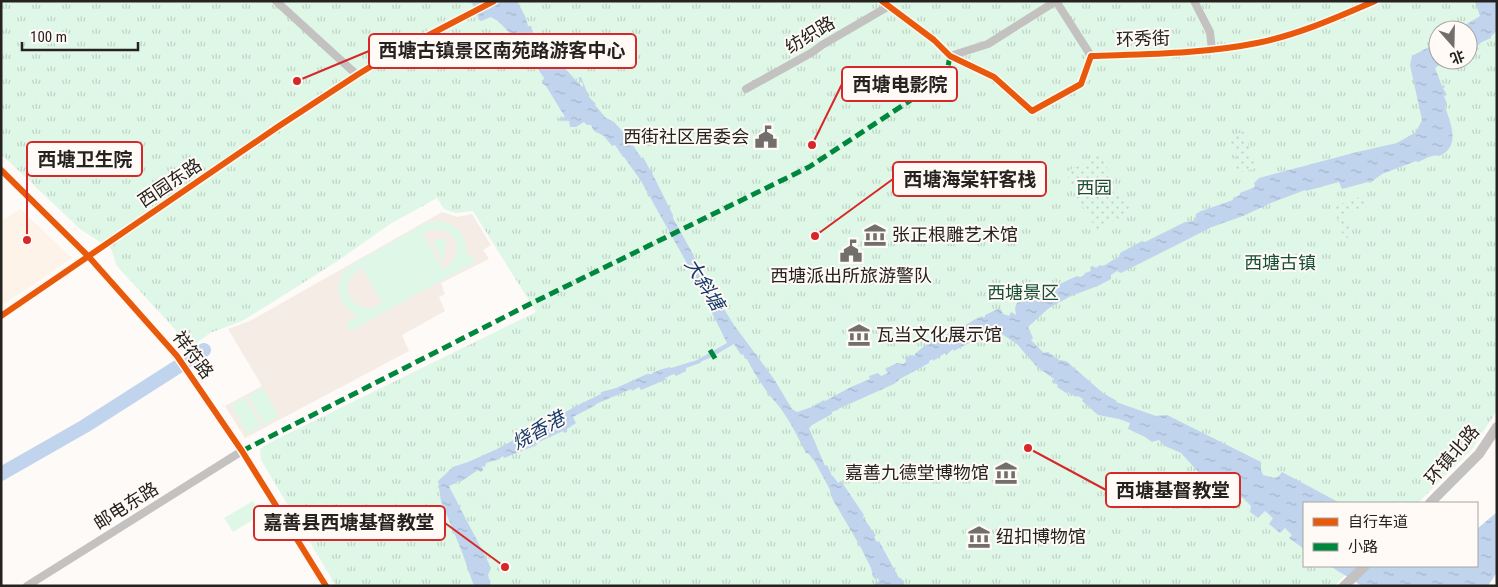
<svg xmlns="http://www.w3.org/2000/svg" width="1498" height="587" font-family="'Roboto Condensed','Noto Sans SC',sans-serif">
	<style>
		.built { fill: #f5ece5 }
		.medical { fill: #fef3e8 }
		.grass { fill: url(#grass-tufts); fill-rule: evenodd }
		.garden { fill: url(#garden-dots) }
		.pitch { fill: #dff7e7; fill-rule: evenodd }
		.water { fill: url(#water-ripples) }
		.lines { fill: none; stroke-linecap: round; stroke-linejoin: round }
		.river { stroke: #c0d4ee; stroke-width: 14 }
		.minor { stroke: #c3c2c1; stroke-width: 8 }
		.tertiary { stroke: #c3c2c1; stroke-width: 10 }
		.quiet { stroke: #00873e; stroke-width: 5; stroke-dasharray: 10 5; stroke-linecap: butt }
		.cycleway-casing { stroke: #fffaf6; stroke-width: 9 }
		.cycleway { stroke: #e8590c; stroke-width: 6 }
		.labels { text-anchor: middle; stroke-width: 4; stroke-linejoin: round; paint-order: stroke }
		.street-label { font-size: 18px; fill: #25221f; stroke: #fffaf6 }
		.poi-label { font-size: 18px; fill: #25221f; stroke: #fffaf6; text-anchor: start }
		.park-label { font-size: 18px; fill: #164f34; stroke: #fffaf6 }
		.water-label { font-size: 19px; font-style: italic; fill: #153a6a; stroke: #fffaf6 }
		.leader { fill: none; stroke: #d62828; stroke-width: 2 }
		.callout-dot { fill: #d62828; stroke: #fffaf6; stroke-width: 2 }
		.callout { fill: #fffaf6; stroke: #d62828; stroke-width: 2 }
		.callout-label { font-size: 19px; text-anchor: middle; font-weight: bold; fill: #25221f }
	</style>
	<defs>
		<pattern id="grass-tufts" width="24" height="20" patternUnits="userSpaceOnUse" patternTransform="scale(1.25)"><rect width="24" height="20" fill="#dff7e7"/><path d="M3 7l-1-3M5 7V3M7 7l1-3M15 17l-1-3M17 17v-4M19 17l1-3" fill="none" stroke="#bfd3c6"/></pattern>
		<pattern id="garden-dots" width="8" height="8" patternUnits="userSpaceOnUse" patternTransform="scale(1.25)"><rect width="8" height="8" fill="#dff7e7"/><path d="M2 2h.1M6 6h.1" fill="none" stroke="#bfd3c6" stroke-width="1.8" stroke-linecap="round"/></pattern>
		<pattern id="water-ripples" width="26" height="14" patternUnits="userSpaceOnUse" patternTransform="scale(1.25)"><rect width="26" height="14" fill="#c0d4ee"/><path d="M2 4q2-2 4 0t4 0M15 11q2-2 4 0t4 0" fill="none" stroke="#a5b6cc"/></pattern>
	</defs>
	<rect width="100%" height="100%" fill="#fdfaf8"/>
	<path class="built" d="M442 212 457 217 472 214 491 245 483 250 489 259 441 283 445 294 439 297 445 311 402 335 409 351 245 438 225 406 262 386 228 329 252 320Z"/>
	<path class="medical" d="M20 209 72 258 1 306V221Z"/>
	<path class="grass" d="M1 1H1497V410L1473 448 1418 503H1304V566H1354L1334 586H336L261 460 260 449 269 443 536 312 473 211 456 213 444 209 437 198 390 224 339 260 276 300 242 321 210 333 191 347 117 266 111 249 80 229 1 154ZM1438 30H1468V60H1438Z"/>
	<path class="garden" d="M1244 131 1256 168 1236 174 1233 167 1240 164 1228 138Z
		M1102 154C1109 174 1118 194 1132 211L1097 230 1075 194 1066 172Z
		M1363 196 1367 207 1345 214 1352 236 1344 239 1334 206Z"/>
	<path class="pitch" d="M438 221C458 223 468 237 466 256L471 254 475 262 350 331 346 323 358 316C335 305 331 278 353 264L426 223ZM437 229C462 232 463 258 443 269L423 234 430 230ZM362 268 382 303C355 321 332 284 362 268Z
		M440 239H446L444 263 432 242Z
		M263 388 279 416 264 425 248 396Z
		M245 397 261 426 247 434 231 405Z
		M253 501 261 515 233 532 224 518Z"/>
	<path class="water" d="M466 1H517L525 16 528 26H531L537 44 542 47 554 68 563 66C569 72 577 83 583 87V84L578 78 581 77 589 97 596 104 595 105 606 118 614 122 628 137 641 158 643 157 650 170 651 169 653 172 652 173 673 215V218L694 256 696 262 710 284 709 285 734 325 774 379 792 409 797 412 812 407 824 400 825 401 851 387 870 379 869 376 878 373 881 376 888 373 885 369 897 363 903 364 906 362 905 357 912 355 915 356V354L924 346 939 337 945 336 955 329C967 328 972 317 985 317V315L1000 308 1003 314 1009 316 1011 312 1016 315 1015 308 1017 303 1025 301 1027 297 1051 288 1077 276 1080 277 1084 275 1085 273 1091 271 1090 267 1093 266 1096 268 1100 265 1102 266 1107 264 1108 263 1120 256V253L1142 241 1145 242 1185 222 1195 221 1196 214 1201 211 1233 200V198L1240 195V193L1255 187 1254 183 1259 178 1357 152 1397 143 1416 132 1422 120 1410 65 1412 56 1438 42V60H1446L1435 68 1442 86 1444 85 1445 87 1443 88 1447 95 1444 96 1447 104 1445 107C1451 124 1461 147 1439 156 1432 154 1424 160 1418 162L1416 161 1382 174 1370 183 1368 182 1342 189 1339 182 1306 191 1305 190 1271 203 1243 216 1212 227 1121 273 1117 271 1111 275V279L1096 287H1095L1071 296 1049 308 1028 327 1033 338 1031 340 1044 353 1048 352 1059 360 1066 361 1103 393 1117 401 1116 402 1156 416 1167 415 1261 462V470L1263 475 1275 478 1279 476 1282 472 1340 503H1304V549L1289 538 1292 535 1285 528 1280 533 1269 524 1273 518 1265 511 1258 518 1250 512 1251 506 1243 498 1238 497 1234 501 1211 486 1181 453 1165 446 1159 440 1152 442 1145 437 1128 429 1130 423 1119 419 1098 415 1082 401 1083 399 1078 396 1077 397 1071 394 1070 395 1069 392 1066 393 1057 387 1058 385 1053 382 1054 379 1036 366 1017 344 997 331 995 334 992 329 980 338 961 347V349L959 348 954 351 953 349 946 355 945 353 933 361V359L929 361V363L900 379 894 384 838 409 839 410H837L832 412V414L812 425 809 428 825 466 827 465 832 476H833L838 483 841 481 864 515 863 517 876 536 874 537 877 542 879 541 899 578H901L905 586H872L879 581 878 578 875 579 873 577 871 568 860 546 833 500 829 488 815 462 808 453H806C798 437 789 419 778 405 766 392 755 375 747 359H745L743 354 741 355 734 344 710 358 702 361 700 363 686 368V371L676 376 674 374 665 378V380L641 390 639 387 632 391 631 389 596 404V405L573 417 576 423 567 429V432L564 433 563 431 539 442H536L537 445 504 458 503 456 500 458V459L486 463 485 467 482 466 483 470 481 472 478 470 460 482 458 481 456 482V483L449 486C451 492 456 498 458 504 469 526 481 546 491 568L488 575 491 586H474L462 552 441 501 439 488 437 486H439L438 481 453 467 468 462 495 450 582 403 601 394V392L616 388 647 374H652L654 372H655L659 370 670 367 671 368 697 360 727 343 689 267 641 181 624 157H623L615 145 612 146 604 136 594 131 591 125H587L584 122 576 127H570L569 121 559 120 560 118 565 117 546 86 542 83 544 78 530 57 532 56 498 21 491 17 481 21 479 20 472 3Z
		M1475 1H1497V31L1491 36V38L1482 42 1477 46 1479 49 1474 52V44L1468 46V30H1457L1480 16Z
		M1497 512V572L1488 586H1362L1330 566H1477V529Z"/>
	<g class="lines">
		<path class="river" d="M1 474 85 426 204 350"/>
		<path class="minor" d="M276 1 357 75
			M882 1 934 40 950 56 994 77 1032 111 1081 84 1091 56C1146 54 1203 54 1257 43 1298 35 1338 17 1375 1
			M1056 1 1091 56
			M1194 1 1210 32 1212 50
			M950 56 988 44 1056 1
			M746 89 811 53 822 45 889 6
			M1 170 89 257 177 356 242 451 326 586
			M1 316 279 126 357 75 383 59 494 1
			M27 586 242 451"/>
		<path class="tertiary" d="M1430 503 1479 454 1497 427
			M1344 586 1365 566"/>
		<path class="quiet" d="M710 350 716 360
			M242 451 530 304 809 167 946 77 950 56"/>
		<defs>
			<path id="cycleway" d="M882 1 934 40 950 56 994 77 1032 111 1081 84 1091 56C1146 54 1203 54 1257 43 1298 35 1338 17 1375 1
				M1 170 89 257 177 356 242 451 326 586
				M1 316 279 126 357 75 383 59 494 1"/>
		</defs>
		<use href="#cycleway" class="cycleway-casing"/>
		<use href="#cycleway" class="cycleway"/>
	</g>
	<defs>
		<symbol id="civic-bare" viewBox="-9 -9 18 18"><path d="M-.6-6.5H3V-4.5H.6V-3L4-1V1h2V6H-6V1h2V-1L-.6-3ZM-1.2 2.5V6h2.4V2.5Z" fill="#716e6b" stroke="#fffaf6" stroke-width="2.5" paint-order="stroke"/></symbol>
		<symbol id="museum-bare" viewBox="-9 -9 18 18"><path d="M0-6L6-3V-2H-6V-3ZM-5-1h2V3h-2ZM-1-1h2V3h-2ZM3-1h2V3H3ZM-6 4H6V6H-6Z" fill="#716e6b" stroke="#fffaf6" stroke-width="2.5" paint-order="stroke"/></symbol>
	</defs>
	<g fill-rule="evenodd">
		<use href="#civic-bare" x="750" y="121" width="32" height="32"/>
		<use href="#museum-bare" x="859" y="219" width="32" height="32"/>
		<use href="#civic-bare" x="835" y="235" width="32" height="32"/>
		<use href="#museum-bare" x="843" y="319" width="32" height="32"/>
		<use href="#museum-bare" x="990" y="457" width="32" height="32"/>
		<use href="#museum-bare" x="963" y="521" width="32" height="32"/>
	</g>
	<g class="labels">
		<g class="street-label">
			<text transform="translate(810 35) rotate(-31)" y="6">纺织路</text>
			<text transform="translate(1143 39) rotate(-2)" y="6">环秀街</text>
			<text transform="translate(170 183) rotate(-34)" y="6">西园东路</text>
			<text transform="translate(193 355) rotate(53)" y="6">祥符路</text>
			<text transform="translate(1452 455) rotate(-49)" y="6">环镇北路</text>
			<text transform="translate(126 506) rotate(-32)" y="6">邮电东路</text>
		</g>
		<g class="poi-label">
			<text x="749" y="143" text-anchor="end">西街社区居委会</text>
			<text x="892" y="241">张正根雕艺术馆</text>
			<text x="851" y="282" text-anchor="middle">西塘派出所旅游警队</text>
			<text x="876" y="341">瓦当文化展示馆</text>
			<text x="989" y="479" text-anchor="end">嘉善九德堂博物馆</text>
			<text x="996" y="543">纽扣博物馆</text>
		</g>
		<g class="park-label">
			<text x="1094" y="194">西园</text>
			<text x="1280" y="269">西塘古镇</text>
			<text x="1023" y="299">西塘景区</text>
		</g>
		<g class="water-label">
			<text transform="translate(705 284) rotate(58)" y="7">大斜塘</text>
			<text transform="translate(538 430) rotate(-29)" y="7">烧香港</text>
		</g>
	</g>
	<path class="leader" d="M297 81L369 51M812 145L842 84M27 240L27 159M815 236L893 179M1028 448L1106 490M505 567L445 523"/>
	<g class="callout-dot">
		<circle cx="297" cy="81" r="5"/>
		<circle cx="812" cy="145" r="5"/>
		<circle cx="27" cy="240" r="5"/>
		<circle cx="815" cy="236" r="5"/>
		<circle cx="1028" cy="448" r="5"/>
		<circle cx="505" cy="567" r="5"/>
	</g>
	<g class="callout">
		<rect x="369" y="34" width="267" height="34" rx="5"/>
		<rect x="842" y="67" width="115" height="34" rx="5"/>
		<rect x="27" y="142" width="115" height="34" rx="5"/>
		<rect x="893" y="162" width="153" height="34" rx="5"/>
		<rect x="1106" y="473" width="134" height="34" rx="5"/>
		<rect x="254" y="506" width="191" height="34" rx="5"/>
	</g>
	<g class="callout-label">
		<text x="502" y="57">西塘古镇景区南苑路游客中心</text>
		<text x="900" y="91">西塘电影院</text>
		<text x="85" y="166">西塘卫生院</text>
		<text x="970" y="186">西塘海棠轩客栈</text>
		<text x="1173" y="497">西塘基督教堂</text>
		<text x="349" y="529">嘉善县西塘基督教堂</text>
	</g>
	<rect width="1498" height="587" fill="none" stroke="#25221f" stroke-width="5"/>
	<rect x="1303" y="502" width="175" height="65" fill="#fffaf6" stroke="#a8a4a0"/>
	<rect x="1313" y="518" width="25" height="8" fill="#e8590c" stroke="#a8a4a0"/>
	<text x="1348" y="527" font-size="15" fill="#25221f">自行车道</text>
	<rect x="1313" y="543" width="25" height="8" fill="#00873e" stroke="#a8a4a0"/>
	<text x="1348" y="552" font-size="15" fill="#25221f">小路</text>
	<g transform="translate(1453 45) rotate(160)"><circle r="24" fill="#fffaf6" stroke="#a8a4a0"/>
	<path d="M0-4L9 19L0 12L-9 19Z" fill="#716e6b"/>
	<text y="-8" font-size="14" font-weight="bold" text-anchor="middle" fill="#25221f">北</text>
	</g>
	<path d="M22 42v8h116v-8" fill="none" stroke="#25221f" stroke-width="2.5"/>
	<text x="30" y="42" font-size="15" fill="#25221f" stroke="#fffaf6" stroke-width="4" paint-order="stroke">100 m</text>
</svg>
